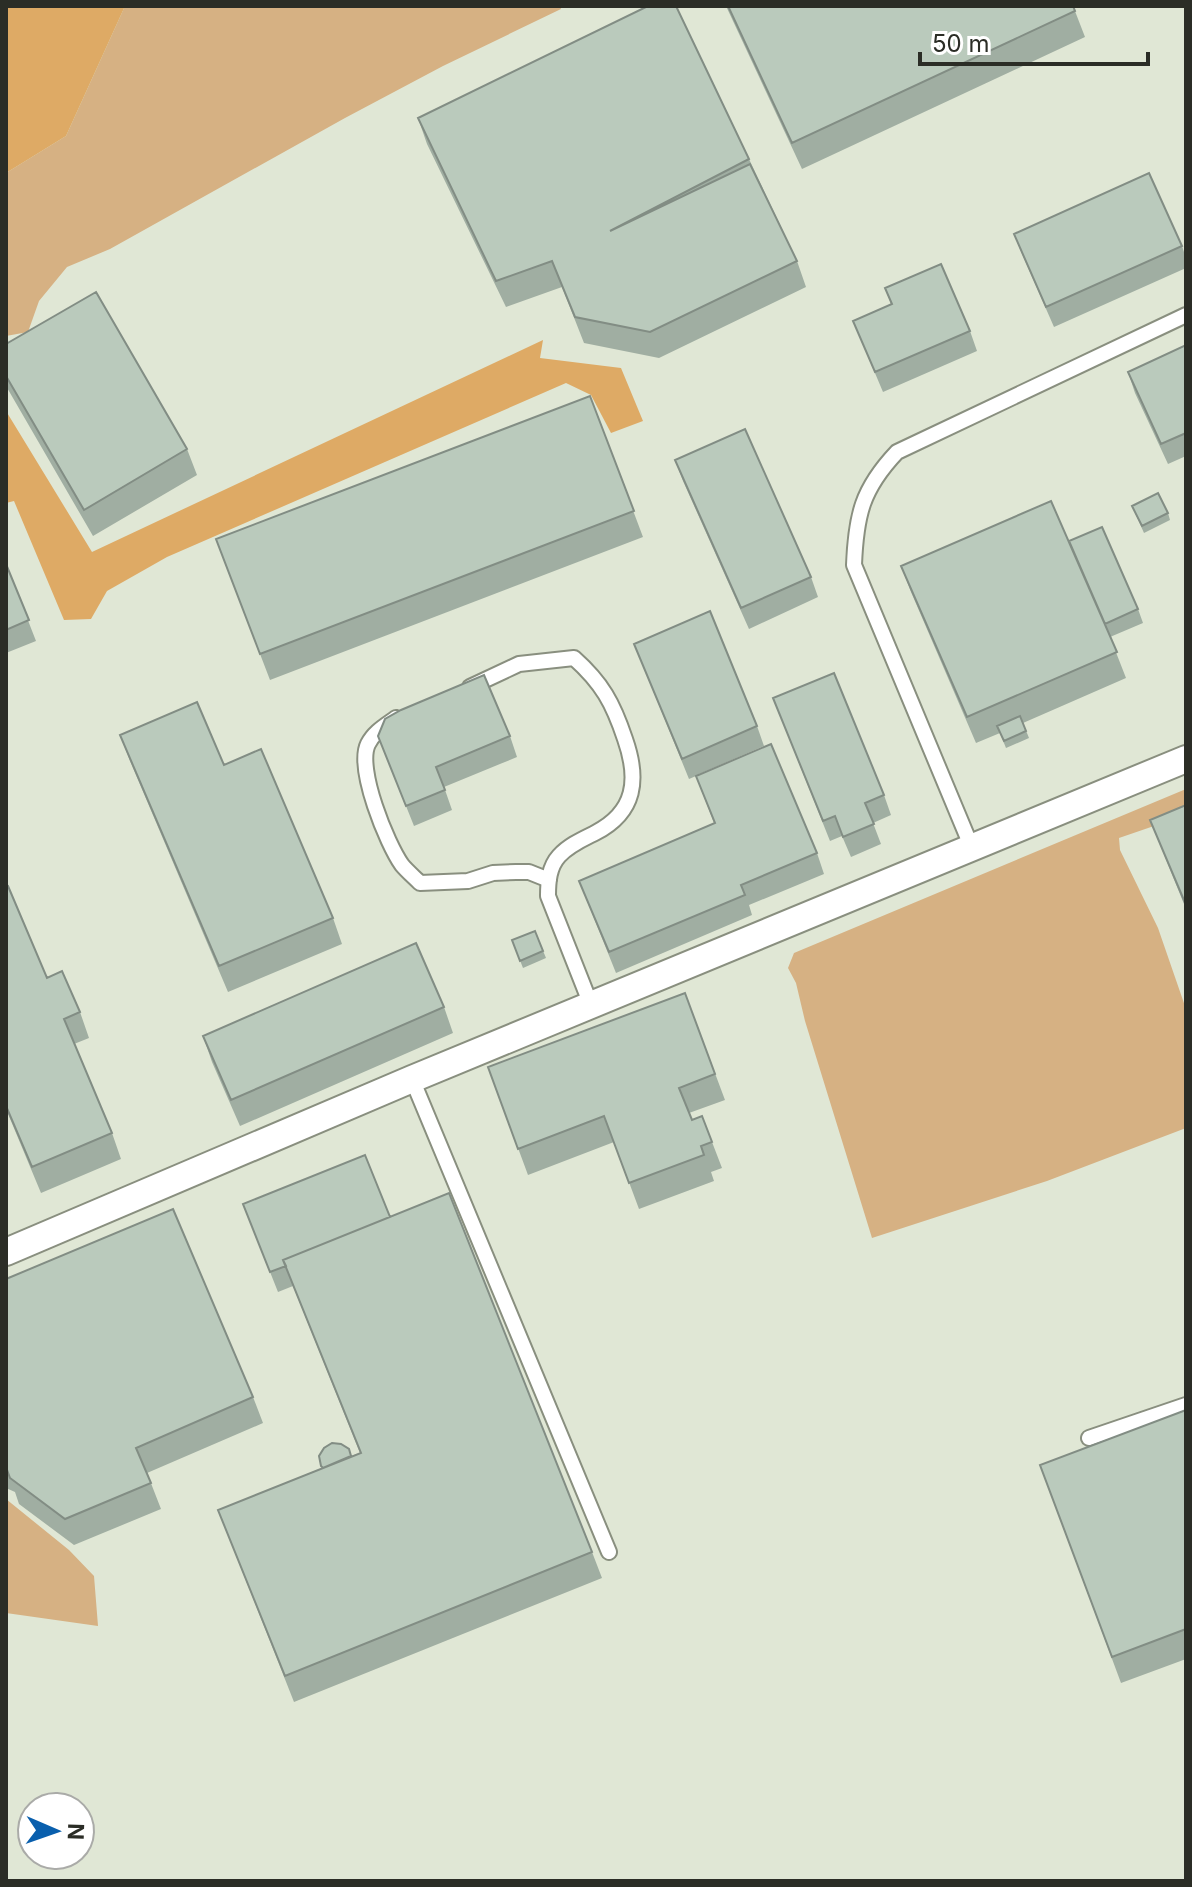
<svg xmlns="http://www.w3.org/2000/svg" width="1192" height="1887" font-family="Inter,sans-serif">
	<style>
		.green { fill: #d6b183 }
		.forest { fill: #deaa65 }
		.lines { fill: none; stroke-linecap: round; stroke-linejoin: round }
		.service-casing { stroke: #898f7f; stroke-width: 18 }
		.minor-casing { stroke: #898f7f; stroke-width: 30 }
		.service { stroke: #fff; stroke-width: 14 }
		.minor { stroke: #fff; stroke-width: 26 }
		.wall { fill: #a0aea2 }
		.building { fill: #bacabc; stroke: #828d84; stroke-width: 2 }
	</style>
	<rect width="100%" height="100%" fill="#e0e7d5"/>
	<path class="green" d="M125 6H560L561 9 443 66 345 118 110 249 67 267 39 301 28 332 6 336V173L66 136Z
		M1186 789V815L1119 838 1120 850 1158 928 1186 1009V1128L1047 1181 872 1238 805 1021 796 983 788 968 794 953Z
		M6 1499 69 1550 94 1576 98 1626 6 1613Z"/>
	<path class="forest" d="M6 6H125L66 136 6 173Z
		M543 340 540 358 621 368 643 421 611 433 591 395 566 383 167 557 107 591 91 619 64 620 14 501 6 503V411L92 552Z"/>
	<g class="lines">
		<defs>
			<path id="service" d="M470 687 519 664 574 658C602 683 613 703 625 739 639 779 636 812 595 833 583 839 569 845 559 856 549 867 548 882 548 896L591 1005
				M396 718C385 726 374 732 368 744 356 768 387 844 402 865 407 871 414 877 420 883L468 881 493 873 516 872H529L549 880
				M972 848 854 565C856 515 862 489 897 452L1186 315
				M412 1079 609 1552
				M1089 1438 1186 1405"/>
			<path id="minor" d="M6 1252 412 1079 1186 759"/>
		</defs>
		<use href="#service" class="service-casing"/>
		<use href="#minor" class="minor-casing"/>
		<use href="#service" class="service"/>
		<use href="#minor" class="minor"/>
	</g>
	<path class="wall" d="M726 6H1073L1085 37 802 169Z
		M418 118 749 159 797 261 806 287 659 358 584 343 562 287 506 307 427 144Z
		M1014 234 1182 246 1186 258V268L1054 327 1022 254Z
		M885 288 970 331 977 351 883 392 853 321 891 304Z
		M6 344 187 449 197 475 93 536 6 386Z
		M1186 345V456L1168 464 1135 393 1128 372Z
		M590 396 643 537 270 680 226 565Z
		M675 460 811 577 818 597 749 629 683 481Z
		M1132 506 1168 513 1170 520 1144 533Z
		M1069 541 1138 609 1143 623 1110 637 1126 678 1023 723 1029 738 1006 748 1000 733 976 743 911 592 901 566Z
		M6 564 36 641 6 653Z
		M634 644 757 726 764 746 699 774 817 853 824 874 749 905 752 915 616 973 579 881 714 823 696 776 689 779Z
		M773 698 884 795 891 815 873 823 881 844 851 857 842 836 830 841Z
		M120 735 224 765 333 918 342 944 228 992 130 761Z
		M378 736H510L517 757 444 787 452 810 414 826Z
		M1186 805V909L1150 820Z
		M6 887 47 978 80 1012 89 1038 74 1044 112 1133 121 1159 41 1193 6 1109Z
		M535 931 546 958 523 968 512 940Z
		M685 993 725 1100 689 1113 692 1120 712 1142 722 1168 711 1172 714 1181 639 1209 614 1142 528 1175 488 1067Z
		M444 1007 453 1033 240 1126 212 1062 203 1036Z
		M243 1204 390 1217 592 1552 602 1578 294 1702 218 1510 322 1468 321 1466 360 1453 293 1286 278 1292Z
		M6 1279 253 1397 263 1423 147 1473 161 1509 74 1545 19 1504 15 1492 6 1488Z
		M1186 1410V1659L1121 1683 1040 1465Z"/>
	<path class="building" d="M648 6H676L749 159 610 231 750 164 797 261 650 332 575 317 552 261 496 281 418 118Z
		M728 6H1073L1075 11 792 143Z
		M1149 173 1182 246 1046 307 1014 234Z
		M941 264 970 331 875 372 853 321 892 304 885 288Z
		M96 292 187 449 84 510 6 376V344Z
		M1186 345V433L1161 444 1128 372Z
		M590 396 634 511 260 654 216 539Z
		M745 429 811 577 741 608 675 460Z
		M1158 493 1168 513 1142 526 1132 506Z
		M1051 501 1117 652 967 717 901 566Z
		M1102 527 1138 609 1105 624 1069 541Z
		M6 564 29 620 6 630Z
		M710 611 757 726 682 759 634 644Z
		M834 673 884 795 865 803 874 824 843 837 835 816 823 821 773 698Z
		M484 675 510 736 436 767 445 790 406 806 378 736 385 719 401 710Z
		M197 702 224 765 261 749 333 918 219 966 120 735Z
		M1020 716 1026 731 1004 741 997 726Z
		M771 744 817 853 741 885 745 895 609 952 579 881 715 823 696 776Z
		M1186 805V905L1150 820Z
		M8 886 47 978 62 971 80 1012 64 1019 112 1133 32 1167 6 1106V887Z
		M535 931 543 951 520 961 512 940Z
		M416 943 444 1007 231 1100 203 1036Z
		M685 993 715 1074 679 1088 692 1120 702 1116 712 1142 701 1146 704 1155 629 1183 604 1116 518 1149 488 1067Z
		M365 1155 390 1217 283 1260 286 1266 270 1272 243 1204Z
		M449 1193 592 1552 285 1676 218 1510 361 1453 283 1260Z
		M173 1209 253 1397 136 1448 151 1483 65 1519 10 1478 6 1467V1279Z
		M1186 1410V1629L1112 1657 1040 1465Z
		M332 1443 341 1444 349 1449 351 1456 323 1468 321 1466 319 1456 324 1448Z"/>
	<rect width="1192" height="1887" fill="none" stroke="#2b2d26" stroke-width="16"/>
	<g transform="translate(56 1831) rotate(92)"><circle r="38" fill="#ffffff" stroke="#aaaba8" stroke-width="2"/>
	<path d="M0-6L14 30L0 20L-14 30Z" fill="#095fad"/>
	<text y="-12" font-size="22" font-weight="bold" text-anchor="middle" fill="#2b2d26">N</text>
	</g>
	<path d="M920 52v12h228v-12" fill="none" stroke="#2b2d26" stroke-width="4"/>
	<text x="932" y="52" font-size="24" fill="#2b2d26" stroke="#ffffff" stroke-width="6" paint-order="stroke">50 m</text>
</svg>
